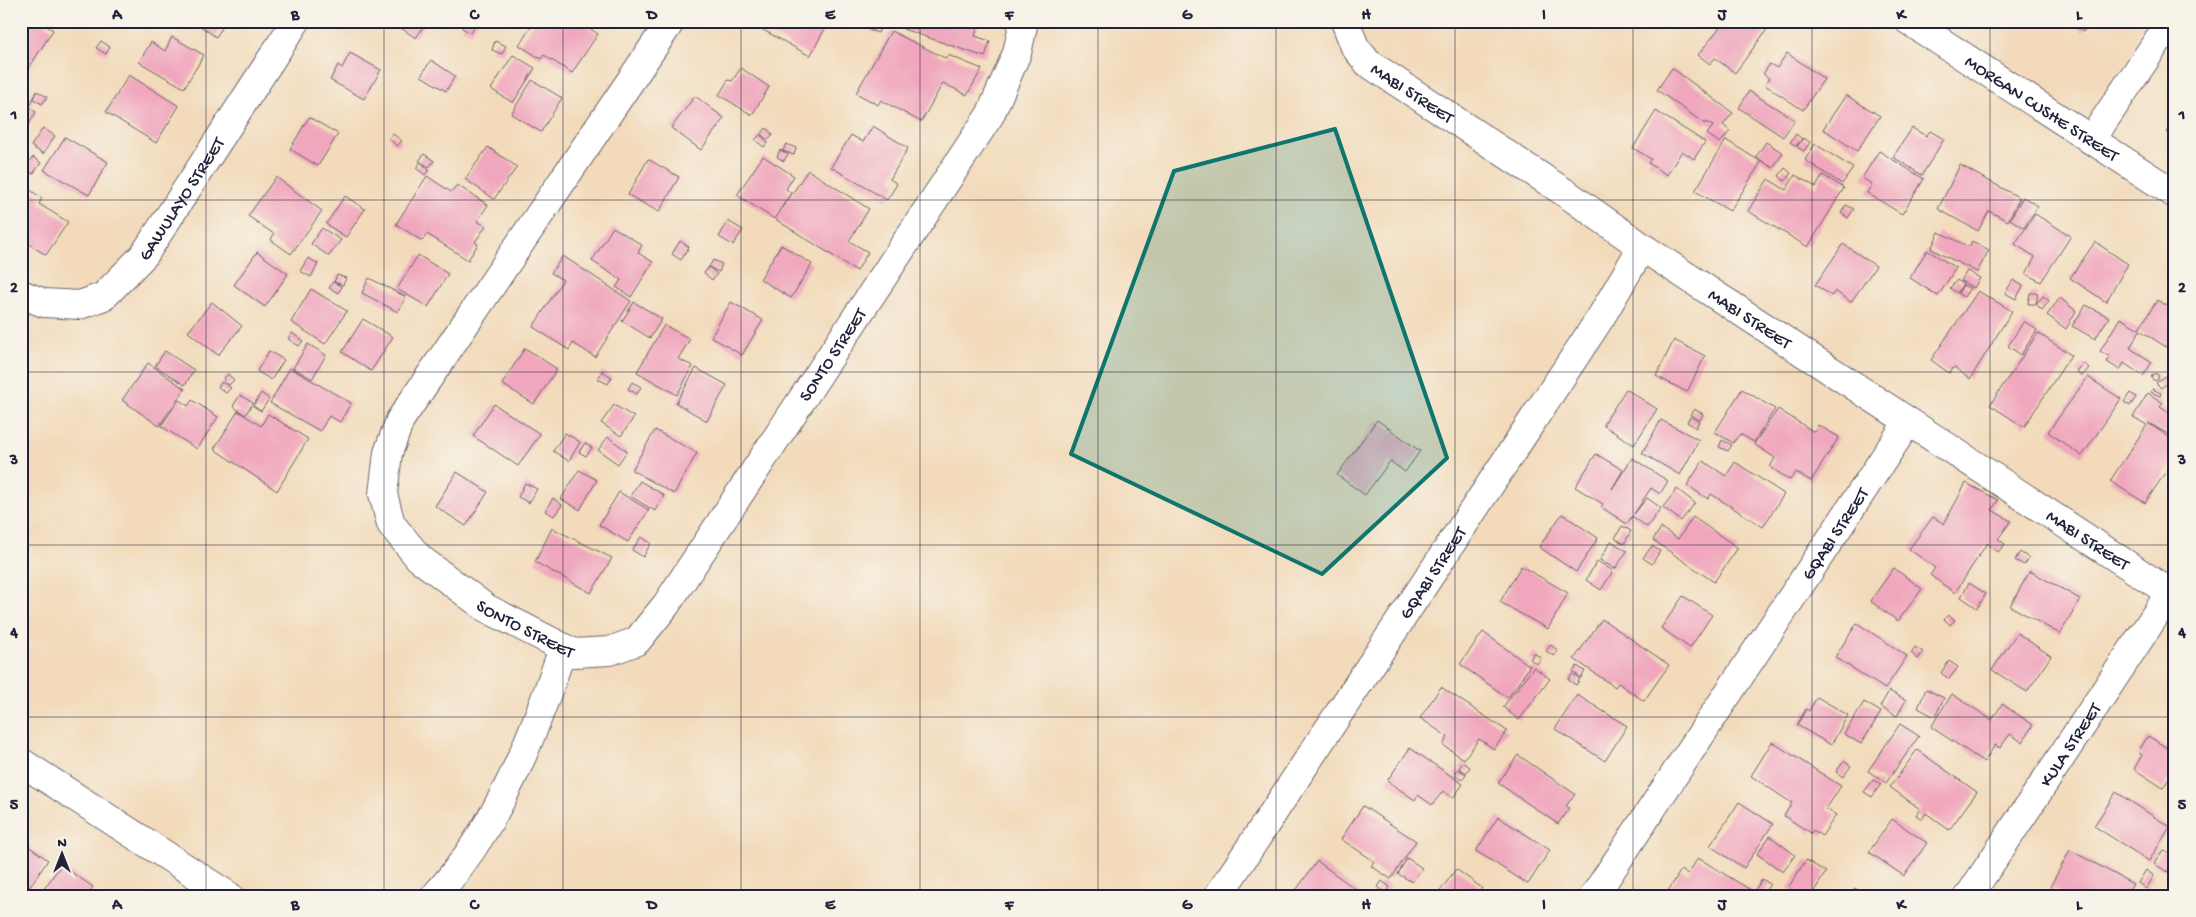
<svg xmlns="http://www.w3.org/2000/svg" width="2196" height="917" font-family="'Gochi Hand',sans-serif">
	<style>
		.building { fill: #f0a7bd }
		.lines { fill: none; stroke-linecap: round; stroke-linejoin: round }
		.street-casing { stroke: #6b6267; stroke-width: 30 }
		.street { stroke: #fff; stroke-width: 28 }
		.marked { fill: #0f766e; fill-opacity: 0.2; stroke: #0f766e; stroke-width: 4; stroke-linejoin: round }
		.grid { fill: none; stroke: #22223b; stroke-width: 1; stroke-opacity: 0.55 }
		.labels { text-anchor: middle; stroke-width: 4.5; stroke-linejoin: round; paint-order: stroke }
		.street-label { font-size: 18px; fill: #22223b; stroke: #f7f3e8 }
		.neatline { fill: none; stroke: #22223b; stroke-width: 2 }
		.grid-label { font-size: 16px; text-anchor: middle; font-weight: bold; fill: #22223b }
	</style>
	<rect width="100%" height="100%" fill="#f7f3e8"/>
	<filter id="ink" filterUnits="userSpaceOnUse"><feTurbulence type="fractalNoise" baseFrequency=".02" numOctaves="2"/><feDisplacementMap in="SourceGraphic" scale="10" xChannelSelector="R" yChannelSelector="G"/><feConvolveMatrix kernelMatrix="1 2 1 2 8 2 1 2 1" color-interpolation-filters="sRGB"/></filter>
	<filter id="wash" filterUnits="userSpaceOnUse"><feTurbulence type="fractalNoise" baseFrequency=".0096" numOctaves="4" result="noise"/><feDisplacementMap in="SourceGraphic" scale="20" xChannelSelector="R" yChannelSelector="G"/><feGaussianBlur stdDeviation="1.12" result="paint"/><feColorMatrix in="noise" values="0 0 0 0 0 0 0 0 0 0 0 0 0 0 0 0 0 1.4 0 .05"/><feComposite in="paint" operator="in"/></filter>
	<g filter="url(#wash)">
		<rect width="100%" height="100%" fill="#f2daba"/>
		<g id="blocks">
			<path class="building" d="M21 21H39L53 30 22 79Z
				M193 21H226L216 37Z
				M390 21H427L416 38Z
				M466 21H478L471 33 462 28Z
				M535 21H579L598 34 572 73 544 55 541 59 519 45Z
				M594 21H607L603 27Z
				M761 21H829L810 56 758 27Z
				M905 21H980L975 36 990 41 985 57 903 29Z
				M1175 21H1184L1181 26Z
				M1725 21H1759L1768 28 1735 73 1715 58 1710 64 1698 55Z
				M2069 21H2091L2083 32Z
				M872 22 881 26 878 33 869 30Z
				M891 31 945 58 948 55 982 69 967 95 943 83 921 122 881 100 878 105 856 93Z
				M172 37 204 55 184 88 139 62 151 42 165 51Z
				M101 41 110 47 106 54 96 48Z
				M495 41 506 46 502 54 492 50Z
				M350 53 381 70 364 99 330 80 338 65 342 68Z
				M1787 53 1824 79 1803 110 1765 85 1769 78 1763 74 1770 64 1777 68Z
				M513 55 535 68 513 103 491 89Z
				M431 60 455 76 446 91 421 76Z
				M741 68 769 87 752 115 719 95 728 80 732 81Z
				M1672 68 1733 113 1723 125 1730 131 1720 143 1707 134 1713 126 1706 122 1705 124 1657 90Z
				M129 75 179 106 156 143 106 112Z
				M532 80 562 98 541 132 511 114Z
				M37 91 47 97 42 104 33 99Z
				M1749 91 1795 120 1783 137 1739 108Z
				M21 94 33 101 29 107 36 112 26 129 21 126Z
				M1846 95 1880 116 1857 151 1823 129Z
				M695 96 724 118 701 150 671 128Z
				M1656 111 1705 142 1694 159 1682 151 1667 175 1648 163 1651 159 1633 148Z
				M309 117 338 134 318 166 290 149Z
				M2175 121V137L2167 132Z
				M873 126 908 148 890 179 897 184 887 200 831 167 851 135 863 142Z
				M43 128 55 136 43 154 31 146Z
				M766 128 773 135 768 140 761 134Z
				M1912 128 1926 136 1930 131 1944 139 1922 175 1893 157Z
				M393 134 402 141 397 146 389 139Z
				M1796 134 1802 139 1796 146 1790 142Z
				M760 135 768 142 764 147 755 140Z
				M65 137 108 162 89 195 44 170Z
				M1803 138 1810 142 1804 151 1797 147Z
				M1726 140 1761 162 1730 211 1695 191Z
				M1766 142 1783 153 1773 168 1756 157Z
				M786 144 796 148 794 155 783 151Z
				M1815 144 1853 168 1842 184 1805 160Z
				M488 147 517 167 494 199 465 179Z
				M780 150 788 154 784 161 777 157Z
				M1879 151 1924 179 1902 214 1867 193 1872 184 1862 178Z
				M424 154 434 161 429 167 419 161Z
				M763 156 794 176 786 189 791 193 774 219 737 195Z
				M33 157 41 163 33 174 25 168Z
				M648 159 679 177 659 212 628 195Z
				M421 162 429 170 425 175 416 168Z
				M1960 165 2020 198 2008 221 1989 211 1978 231 1938 209Z
				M1785 168 1791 173 1785 181 1779 176Z
				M808 170 869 209 849 241 868 252 857 271 775 219Z
				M1795 175 1816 187 1823 175 1844 188 1808 247 1748 211 1768 179 1786 190Z
				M427 176 451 192 457 185 488 205 477 221 486 226 475 242 478 244 468 260 427 234 422 241 396 224Z
				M276 177 322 211 291 254 271 240 274 234 248 216Z
				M21 184 42 198 39 204 68 222 46 255 21 239Z
				M345 196 365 209 346 237 326 224Z
				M2023 197 2038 206 2024 228 2010 219Z
				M1846 205 1854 209 1848 218 1841 213Z
				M2035 214 2071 236 2041 282 2026 274 2035 257 2015 244Z
				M728 221 743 230 733 245 719 237Z
				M613 227 642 245 638 253 653 262 631 297 616 287 621 280 592 261Z
				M322 228 341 240 329 256 311 244Z
				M1939 232 1969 247 1972 241 1989 250 1977 272 1931 249Z
				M680 241 689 247 681 260 672 254Z
				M2095 242 2128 264 2106 302 2070 278Z
				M1843 244 1876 266 1851 302 1835 291 1832 296 1815 285Z
				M781 245 812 264 791 298 760 279Z
				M1927 250 1956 268 1938 296 1910 278Z
				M257 252 288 274 265 307 234 285Z
				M418 255 448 274 428 307 397 289Z
				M563 256 631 301 595 357 573 343 569 350 533 327 563 280 551 273Z
				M308 258 318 264 311 277 300 271Z
				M713 260 722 264 719 272 709 267Z
				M709 267 717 274 712 280 704 273Z
				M1967 271 1980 278 1974 288 1961 281Z
				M337 275 346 278 343 285 334 282Z
				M369 278 406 297 398 312 362 293Z
				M1957 280 1963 284 1957 293 1950 288Z
				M2013 280 2023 286 2016 299 2005 293Z
				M333 282 342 287 338 293 329 288Z
				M1963 285 1970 288 1964 297 1958 294Z
				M311 289 347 311 325 344 291 322Z
				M1978 291 2012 311 1970 379 1954 367 1949 373 1931 360Z
				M2030 293H2038L2036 304H2028Z
				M2043 296 2049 301 2042 310 2036 304Z
				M2060 298 2076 311 2066 329 2047 315Z
				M2157 300 2171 308 2175 306V339L2169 349 2140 330 2130 348 2152 362 2143 376 2124 363 2120 370 2107 362 2110 357 2100 351 2120 318 2139 329Z
				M212 302 242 326 218 355 188 332Z
				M634 302 662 319 650 338 622 321Z
				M731 302 763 320 742 355 711 337Z
				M2086 305 2109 317 2095 339 2072 326Z
				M363 319 393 337 371 371 342 352Z
				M2024 321 2037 330 2021 355 2008 346Z
				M664 325 690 339 678 359 693 366 677 395 637 372Z
				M292 333 303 341 299 346 288 339Z
				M2038 333 2071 355 2024 427 1990 405Z
				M1674 340 1705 356 1687 392 1656 376Z
				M308 344 326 355 312 379 293 368Z
				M525 348 557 369 534 404 502 384Z
				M165 351 194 370 185 385 155 366Z
				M269 351 284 360 271 380 257 371Z
				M148 363 185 389 159 426 122 400Z
				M2083 363 2089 368 2082 376 2076 371Z
				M290 368 351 403 340 422 329 416 320 431 270 403Z
				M696 368 727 385 707 421 676 403Z
				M602 371 612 377 608 384 598 379Z
				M2151.5 377a3.5 3.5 0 1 1 7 0a3.5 3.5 0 1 1-7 0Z
				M228 374 234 380 229 385 223 379Z
				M2165 376 2169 382 2161 388 2156 383Z
				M2088 377 2121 399 2082 456 2048 432Z
				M222 382 231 388 226 393 218 387Z
				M632 382 641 387 637 394 628 389Z
				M1626 389 1657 409 1634 445 1603 425Z
				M1742 389 1775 409 1754 442 1740 434 1733 443 1715 432Z
				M2152 389 2161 393 2160 396 2151 392Z
				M261 393 269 399 261 411 253 406Z
				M2130 393 2136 397 2130 406 2124 402Z
				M2148 393 2163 403 2160 407 2175 417V423L2168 434 2148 423 2175 441V466L2171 464 2145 503 2110 481 2147 425 2133 417Z
				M240 395 253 403 245 415 233 406Z
				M179 400 188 406 192 400 218 417 197 449 161 426Z
				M494 404 540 434 518 466 473 436Z
				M614 405 634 417 621 436 601 423Z
				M1694 409 1703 414 1700 420 1690 415Z
				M1778 409 1814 432 1818 425 1839 437 1811 481 1796 472 1790 480 1770 467 1775 458 1754 444Z
				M238 411 261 426 268 414 308 439 277 491 214 449Z
				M1690 417 1699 421 1696 428 1687 422Z
				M1377 420 1420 451 1405 472 1390 461 1365 495 1337 475Z
				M1661 420 1699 440 1680 475 1642 453Z
				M655 430 697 453 674 494 632 470Z
				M565 433 580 442 569 461 553 451Z
				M608 437 627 451 618 464 598 450Z
				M1722 440 1732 445 1728 451 1719 447Z
				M585 443 592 448 586 456 579 452Z
				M1596 454 1623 470 1612 489 1632 458 1668 481 1660 494 1651 488 1634 514 1647 498 1661 508 1647 527 1632 516 1627 524 1601 507 1603 504 1575 487Z
				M1703 461 1726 476 1735 462 1784 494 1763 527 1711 494 1708 499 1687 485Z
				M579 470 597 480 580 510 561 499Z
				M457 472 488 492 466 526 435 506Z
				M640 481 664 495 655 511 630 496Z
				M525 483 537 489 529 503 518 497Z
				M1966 483 1998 500 1992 510 2011 521 1998 539 2005 544 1998 552 1987 543 1955 593 1930 575 1935 568 1909 549 1933 517 1944 524Z
				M1677 489 1695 503 1681 521 1663 507Z
				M619 492 649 510 628 542 599 525Z
				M553 498 562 505 554 516 545 511Z
				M1562 514 1598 538 1576 572 1539 547Z
				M1693 517 1738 548 1714 582 1653 540 1661 528 1678 539Z
				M1622 526 1631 531 1624 544 1615 538Z
				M552 528 612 558 591 593 535 562Z
				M641 537 651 543 643 557 632 550Z
				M1611 541 1627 551 1615 569 1600 560Z
				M1652 546 1660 551 1652 564 1643 558Z
				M2020 552 2029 558 2024 565 2015 560Z
				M1597 561 1613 571 1601 590 1586 580Z
				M1521 566 1568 593 1548 629 1500 602Z
				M1894 568 1922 589 1898 621 1870 601Z
				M2030 571 2080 599 2060 634 2010 606Z
				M1969 583 1986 594 1977 608 1961 597Z
				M1683 596 1712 615 1690 648 1661 628Z
				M1948 615 1955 620 1950 625 1944 619Z
				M1602 619 1669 665 1644 701 1618 683 1615 687 1574 659Z
				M1857 623 1907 656 1885 689 1835 657Z
				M1483 632 1530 666 1508 698 1460 664Z
				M2017 633 2051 656 2027 692 1992 670Z
				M1551 645 1558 651 1554 656 1546 651Z
				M1915 647 1923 652 1918 659 1911 653Z
				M1534 653 1541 658 1537 664 1530 659Z
				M1949 661 1958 667 1949 679 1941 673Z
				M1577 666 1585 671 1581 678 1573 672Z
				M1534 667 1550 679 1519 720 1503 707Z
				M1572 674 1580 679 1576 685 1568 680Z
				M1441 687 1507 731 1494 749 1479 739 1464 759 1443 745 1448 737 1420 718Z
				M1926 689 1944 698 1935 717 1918 708Z
				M1889 691 1906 700 1897 716 1880 707Z
				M1952 694 1992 720 2002 704 2033 725 2022 742 2010 734 2000 748 1995 745 1984 762 1931 727Z
				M1577 695 1627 726 1605 761 1555 729Z
				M1817 697 1848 715 1831 745 1797 725 1806 709 1809 711Z
				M1864 702 1881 712 1861 744 1844 734Z
				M1900 724 1919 736 1886 783 1868 771Z
				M2148 736 2175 753V769L2163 788 2134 769 2142 755 2138 752Z
				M1772 742 1841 786 1826 809 1836 815 1822 836 1813 830 1811 833 1784 816 1792 803 1751 776Z
				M1410 748 1463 784 1453 798 1443 791 1432 805 1418 795 1415 800 1387 781Z
				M1917 750 1977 792 1949 830 1926 813 1922 819 1916 815 1920 809 1890 787Z
				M1518 755 1575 794 1566 806 1569 808 1558 824 1498 783Z
				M1844 761 1851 766 1843 777 1836 772Z
				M1463 762 1470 767 1466 773 1459 768Z
				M1458 769 1466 774 1462 780 1454 775Z
				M1873 780 1881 784 1872 797 1864 792Z
				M2116 792 2170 827 2149 861 2094 826Z
				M1739 802 1773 824 1744 868 1710 846Z
				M1363 806 1416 841 1391 879 1371 866 1374 861 1341 839Z
				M1498 817 1550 850 1528 884 1476 851Z
				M1892 819 1927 843 1904 876 1869 852Z
				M1770 836 1795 855 1783 872 1757 854Z
				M21 841 48 860 29 888 21 883Z
				M2070 850 2133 884 2126 896H2067L2050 887Z
				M2163 850 2175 857 2172 874 2154 864Z
				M1407 858 1422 868 1412 882 1398 874Z
				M1698 858 1754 892 1762 879 1770 884 1762 896H1676L1668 891 1681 870 1688 874Z
				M1806 860 1826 872 1811 896H1801L1788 888Z
				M1317 861 1365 896H1292Z
				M61 865 93 887 87 896H46L41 893Z
				M1456 869 1482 888 1477 896 1438 894Z
				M2146 870 2154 876 2146 889 2138 883Z
				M1382 881 1390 887 1386 893 1378 887Z
				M1855 888 1867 896H1850Z
				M2173 888 2175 896H2168Z
				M1378 890 1387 896H1374Z"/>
		</g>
	</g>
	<g filter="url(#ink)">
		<use href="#blocks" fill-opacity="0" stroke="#6b6267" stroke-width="1"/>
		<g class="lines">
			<defs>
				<g id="street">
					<path id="s1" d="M671 21 400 420 388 453 383 494 391 524 419 558 486 608 574 653 610 651 637 641 666 605 990 115 1017 53 1024 21"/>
					<path id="s2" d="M1345 21 1355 47 1368 63 1567 194 1642 247 2175 596"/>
					<path id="s3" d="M1909 21 2175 194"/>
					<path d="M2091 140 2171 21"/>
					<path id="s4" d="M21 294 44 303 80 305 104 296 144 255 296 21"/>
					<path d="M21 762 229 896"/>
					<path d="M435 896C499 826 533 736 563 648"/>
					<path id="s5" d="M1218 896 1601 317 1642 247"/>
					<path id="s6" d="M1594 896 1908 422"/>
					<path id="s7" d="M1969 896 2170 593"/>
				</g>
			</defs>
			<use href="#street" class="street-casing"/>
			<use href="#street" class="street"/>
		</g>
	</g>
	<path class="marked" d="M1335 129 1447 458 1322 574 1071 454 1174 171Z"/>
	<path class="grid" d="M206 21V896M384 21V896M563 21V896M741 21V896M920 21V896M1098 21V896M1276 21V896M1455 21V896M1633 21V896M1812 21V896M1990 21V896M21 200H2175M21 372H2175M21 545H2175M21 717H2175"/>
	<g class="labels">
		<g class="street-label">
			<text dy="6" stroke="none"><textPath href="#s2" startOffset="102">MABI STREET</textPath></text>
			<text dy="6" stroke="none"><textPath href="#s3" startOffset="159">MORGAN CUSHE STREET</textPath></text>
			<text dy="6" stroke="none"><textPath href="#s4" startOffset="211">GAWULAYO STREET</textPath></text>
			<text dy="6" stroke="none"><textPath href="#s2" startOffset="508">MABI STREET</textPath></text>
			<text dy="6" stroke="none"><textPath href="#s1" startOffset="1228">SONTO STREET</textPath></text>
			<text dy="6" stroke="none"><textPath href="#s6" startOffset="435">GQABI STREET</textPath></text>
			<text dy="6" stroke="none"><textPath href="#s2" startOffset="912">MABI STREET</textPath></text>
			<text dy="6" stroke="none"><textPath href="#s5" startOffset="388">GQABI STREET</textPath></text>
			<text dy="6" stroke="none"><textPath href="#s1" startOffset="762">SONTO STREET</textPath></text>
			<text dy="6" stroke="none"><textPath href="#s7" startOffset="182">KULA STREET</textPath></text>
		</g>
	</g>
	<rect width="2196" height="917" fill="none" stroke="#f7f3e8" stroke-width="55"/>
	<g transform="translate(62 854)" stroke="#f7f3e8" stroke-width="4" paint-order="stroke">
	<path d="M0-4L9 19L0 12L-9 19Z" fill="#22223b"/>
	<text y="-8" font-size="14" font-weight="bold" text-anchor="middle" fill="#22223b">N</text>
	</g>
	<rect x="28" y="28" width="2140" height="862" class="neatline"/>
	<g class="grid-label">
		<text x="117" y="19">A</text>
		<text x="295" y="19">B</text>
		<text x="474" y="19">C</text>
		<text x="652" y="19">D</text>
		<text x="830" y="19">E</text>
		<text x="1009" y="19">F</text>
		<text x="1187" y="19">G</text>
		<text x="1366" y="19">H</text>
		<text x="1544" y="19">I</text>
		<text x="1722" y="19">J</text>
		<text x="1901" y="19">K</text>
		<text x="2079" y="19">L</text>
		<text x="14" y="119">1</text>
		<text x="2182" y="119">1</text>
		<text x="14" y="292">2</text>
		<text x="2182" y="292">2</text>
		<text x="14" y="464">3</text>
		<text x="2182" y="464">3</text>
		<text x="14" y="637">4</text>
		<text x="2182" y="637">4</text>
		<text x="14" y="809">5</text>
		<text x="2182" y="809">5</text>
		<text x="117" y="909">A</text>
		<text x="295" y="909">B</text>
		<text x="474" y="909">C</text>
		<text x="652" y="909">D</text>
		<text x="830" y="909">E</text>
		<text x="1009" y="909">F</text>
		<text x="1187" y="909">G</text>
		<text x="1366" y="909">H</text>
		<text x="1544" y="909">I</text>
		<text x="1722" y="909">J</text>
		<text x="1901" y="909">K</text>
		<text x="2079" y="909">L</text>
	</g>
</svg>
